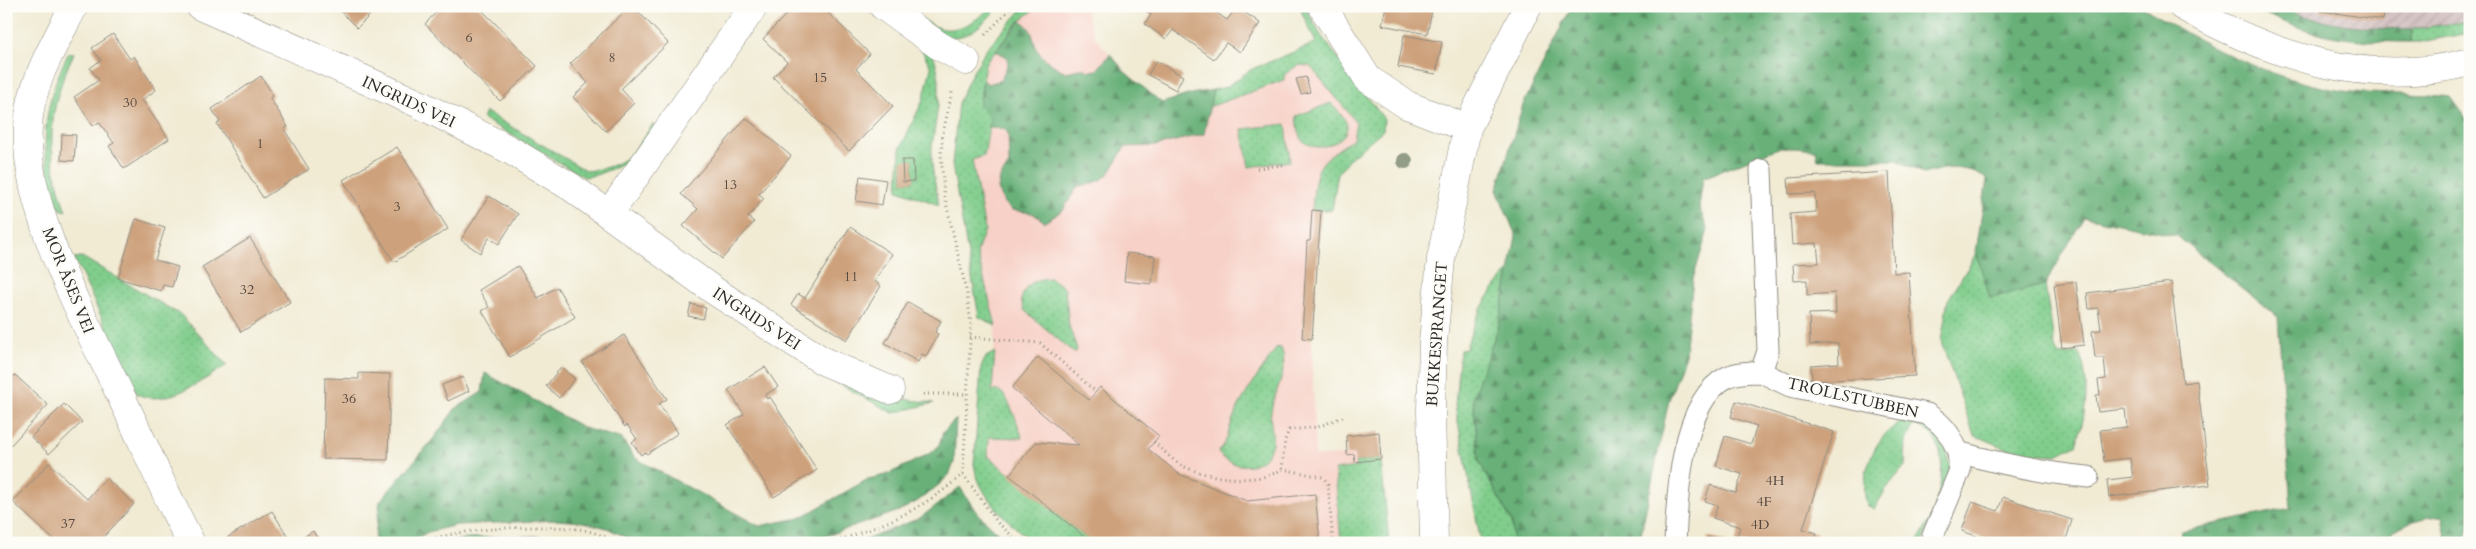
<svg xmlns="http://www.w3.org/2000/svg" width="2476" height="549" font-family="Cardo,serif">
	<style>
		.built { fill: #f7d1c7 }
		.industrial { fill: url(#industrial-furrows) }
		.grass { fill: url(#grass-dots); stroke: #567c5c; fill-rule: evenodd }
		.forest { fill: url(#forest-firs); stroke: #4a6e52 }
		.building { fill: #cda17b }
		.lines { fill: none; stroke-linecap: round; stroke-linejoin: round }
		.service-casing { stroke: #8e8b80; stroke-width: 23 }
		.minor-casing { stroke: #8e8b80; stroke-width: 29 }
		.tertiary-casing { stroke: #8e8b80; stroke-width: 29 }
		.path { stroke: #8e8b80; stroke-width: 3; stroke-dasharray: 1 4; stroke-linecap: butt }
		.service { stroke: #fff; stroke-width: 21 }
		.minor { stroke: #fff; stroke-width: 28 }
		.tertiary { stroke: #fff; stroke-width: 28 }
		.tree { fill: #929c87 }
		.labels { text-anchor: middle; stroke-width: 5; stroke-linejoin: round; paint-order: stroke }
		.number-label { font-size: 14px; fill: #54483f }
		.street-label { font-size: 16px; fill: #2b2b2b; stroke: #fdfcf7 }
	</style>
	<defs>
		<pattern id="industrial-furrows" width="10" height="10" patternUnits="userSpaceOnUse" patternTransform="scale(1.25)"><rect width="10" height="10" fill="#d2bfc0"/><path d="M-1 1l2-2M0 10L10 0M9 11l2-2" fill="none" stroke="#b4a4a5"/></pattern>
		<pattern id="grass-dots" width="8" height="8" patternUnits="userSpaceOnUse" patternTransform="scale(1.25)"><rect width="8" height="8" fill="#80cd8c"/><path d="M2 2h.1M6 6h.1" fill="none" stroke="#6fb079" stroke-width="1.8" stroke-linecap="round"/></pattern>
		<pattern id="forest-firs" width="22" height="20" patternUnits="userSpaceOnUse" patternTransform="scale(1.25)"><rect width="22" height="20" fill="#68b078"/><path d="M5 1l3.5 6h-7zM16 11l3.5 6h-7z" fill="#568f63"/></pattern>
	</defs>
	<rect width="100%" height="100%" fill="#fdfcf7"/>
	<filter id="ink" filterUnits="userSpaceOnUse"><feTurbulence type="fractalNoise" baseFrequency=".02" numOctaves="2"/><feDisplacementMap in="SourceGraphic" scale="10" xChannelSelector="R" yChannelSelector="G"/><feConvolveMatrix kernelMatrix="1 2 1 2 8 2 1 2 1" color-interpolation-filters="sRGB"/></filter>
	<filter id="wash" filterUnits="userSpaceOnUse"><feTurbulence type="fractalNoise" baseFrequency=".0096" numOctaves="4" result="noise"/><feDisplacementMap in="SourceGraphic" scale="20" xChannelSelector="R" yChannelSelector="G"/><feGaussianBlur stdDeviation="1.12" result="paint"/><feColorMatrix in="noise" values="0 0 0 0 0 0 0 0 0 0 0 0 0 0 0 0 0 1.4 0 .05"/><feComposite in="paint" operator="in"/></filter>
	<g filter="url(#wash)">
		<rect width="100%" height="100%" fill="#f1ebd4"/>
		<path class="built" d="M1039 6H1084L1095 37 1126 73 1162 104 1191 94 1226 87 1252 69 1316 43 1371 118 1329 168 1321 211 1312 339 1315 456 1347 455 1346 436 1379 432 1389 543H1092L988 456 996 323 977 252 985 230 972 160 984 156 979 106 986 64 1018 22Z"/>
		<path class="industrial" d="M2283 6H2470V21L2412 29 2365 28 2320 20 2297 14Z"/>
		<path class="grass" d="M992 6H1000C985 21 965 46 940 34 933 31 925 23 919 18 926 21 935 28 944 29 962 31 980 18 992 6Z
			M1025 6H1039L1018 22 985 64 979 106 991 117 984 156 972 160 985 230 977 252 996 326 979 317 952 165 958 103 970 77 987 48Z
			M1299 6H1305L1320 34 1384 119 1383 130 1350 158 1338 173 1332 210H1312C1316 165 1315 165 1353 139L1356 122 1310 66 1298 65 1284 75V80L1209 107 1213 90 1226 87 1252 69 1316 43Z
			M2470 21V33L2420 42H2411L2412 29Z
			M921 48 933 54C945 86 936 114 932 147 930 166 936 186 939 205L898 190 900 149 923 100 931 68ZM913 160 914 181 903 182 902 161Z
			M69 52 74 53C47 109 45 153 66 211L60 209C36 157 43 101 69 52Z
			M1331 103C1335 108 1343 115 1346 122 1352 136 1330 147 1318 147 1312 147 1307 144 1303 141L1298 132 1296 116Z
			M486 112 587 171C627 166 632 154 653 124L655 130 632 161 596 175 584 177 482 118Z
			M1286 124 1290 161 1249 167 1242 129Z
			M1976 252 1990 298 2045 285 2055 348 2059 355 2079 352C2091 380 2086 417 2076 445L2056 455 2018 453 1974 435 1941 341 1948 300 1972 261Z
			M82 257 181 315 227 365C204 380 165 408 137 394L74 258Z
			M1509 271 1498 328 1473 397 1479 461 1512 522 1513 543H1481L1455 406 1460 350 1466 349C1474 318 1487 294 1509 271Z
			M1049 278 1060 284 1065 290 1069 326 1077 349 1074 353 1024 310 1021 300C1025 285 1034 279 1049 278Z
			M1277 347 1281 348C1290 369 1274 391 1271 412 1269 422 1274 433 1272 443 1266 471 1234 471 1218 453 1228 441 1227 435 1232 421 1242 395 1262 371 1277 347Z
			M995 352 992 390C997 391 1000 391 1003 394 1009 399 1021 431 1022 438L989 437 988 456 1092 543H1033C1008 521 979 498 974 464L981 367 986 357Z
			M817 372 882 396 934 403 893 413Z
			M1908 418 1932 427 1946 446 1950 468 1922 543H1916C1937 516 1962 438 1914 425L1906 440 1905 466 1889 485 1874 509 1867 505C1859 480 1871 445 1891 429 1896 424 1903 421 1908 418Z
			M1381 459 1389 543H1341L1335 470 1356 467 1355 462Z"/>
		<path class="forest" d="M1572 6H2141C2202 44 2264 77 2337 90 2375 96 2413 92 2451 97L2470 123V523L2464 542 2447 543 2442 516C2419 517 2396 525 2382 543H2179L2181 531 2291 508 2278 317 2177 236 2084 217 2045 285 1990 298 1976 252 1987 179C1962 165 1950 166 1924 174L1897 160H1818L1816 150 1781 147 1703 178 1699 208 1708 230 1693 279 1685 355 1669 400 1639 543H1513L1512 522 1479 461 1473 397 1498 328 1516 236 1497 190 1523 105Z
			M2249 6H2283L2297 14 2320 20 2365 28 2412 29 2411 42C2347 42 2307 36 2249 6Z
			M1021 20C1034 32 1031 33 1036 47 1041 59 1056 67 1066 72L1084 68 1088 71 1097 70 1110 54 1126 73 1162 103 1191 94 1213 90 1204 134 1155 146 1125 147C1108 173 1112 181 1078 186L1063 210 1045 222 1032 213 1011 210 1004 203 998 189 1000 178 1009 164 1008 133 1004 129 989 128 990 117 979 106 983 79 988 84 1001 80 1008 63 1007 57 996 51Z
			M485 373 584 428 622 439 635 458 759 526 800 518 868 479 886 475 919 459 934 451 940 443 943 432 956 419 954 463 949 475 940 484 918 501 899 511 806 543H638L607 528 583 522 557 520 457 525 428 532 408 543H374L380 501 434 438 455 409 482 392Z
			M960 487 977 513 1009 543H857L920 518Z
			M535 536 577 538 591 543H449L467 538Z"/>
		<g id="blocks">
			<path class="building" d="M335 6H379L357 28Z
				M442 6H478L537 66 500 101 425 24Z
				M630 6H633L668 43 621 89 634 103 606 131 573 97 588 83 570 64Z
				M794 6H821L870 54 856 69 893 106 849 151 773 77 787 62 763 39Z
				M1140 6H1207L1227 20 1237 7 1260 23 1240 52 1226 43 1214 59 1173 30 1166 39 1145 24 1151 15Z
				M1386 6H1433L1427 34 1382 25Z
				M2322 6H2385L2383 20 2321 11Z
				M113 34 130 59 134 56 156 90 142 100 169 139 124 169 109 146 114 143 99 122 93 126 74 97 99 80 90 68 101 60 92 48Z
				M1404 35 1442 42 1436 74 1398 67Z
				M1156 61 1183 76 1176 90 1148 75Z
				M261 76 273 95 270 98 288 127 284 129 309 169 263 198 217 124 220 122 212 109Z
				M1306 77 1310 92 1301 94 1296 79Z
				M746 118 791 156 759 194 764 198 748 217 754 222 722 259 683 226 698 209 681 194Z
				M62 134 76 135 74 161 61 160Z
				M397 147 448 229 394 262 343 180Z
				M902 160H913L914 181 903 182Z
				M1889 172 1894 273 1909 272 1915 376 1812 381 1811 365 1839 363 1838 343 1810 345 1809 314 1836 313 1835 293 1807 295V280L1794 281 1793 264 1819 263 1817 243 1792 245 1790 214 1816 212 1815 193 1789 194 1788 178Z
				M860 176 886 180 882 205 856 201Z
				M489 196 518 214 499 244 489 238 480 253 461 240Z
				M1312 210 1321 211 1312 339 1302 338 1307 241H1310Z
				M136 219 165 228 155 260 178 267 172 287 163 285 161 291 118 278Z
				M850 227 892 254 875 281 881 286 847 340 791 305 798 294 805 298Z
				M250 238 290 302 241 332 202 267Z
				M1127 253 1155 256 1152 284 1124 281Z
				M518 266 538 298 557 287 575 317 510 357 482 311 489 307 479 290Z
				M2076 282 2084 345 2062 348 2054 285Z
				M2171 282 2183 383 2197 381 2210 485 2109 497 2107 480 2133 477 2130 458 2104 461 2100 430 2127 427 2125 409 2098 412 2096 395H2100L2098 380 2106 379 2104 358H2095L2092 331 2101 330 2098 308 2089 309 2087 293Z
				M908 302 941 321 935 332 938 334 926 356 922 354 918 362 885 343Z
				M691 304 706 308 703 319 688 316Z
				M624 335 667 399 659 404 678 433 647 454 645 452 641 455 632 442 637 439 627 425 625 427 582 362Z
				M1038 357 1089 400 1100 387 1119 403 1159 436 1148 449 1179 474 1247 501 1315 494 1320 541 1092 543 1009 475 1036 442 1079 445 1012 388Z
				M561 367 575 379 559 398 546 386Z
				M765 367 778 387 765 395 767 399 770 397 817 470 774 497 727 425 744 414 728 390Z
				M359 373 390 374 388 460 323 459 325 378 359 379Z
				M15 375 48 405 6 450V384Z
				M463 377 469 391 448 401 442 385Z
				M1736 401 1834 432 1803 529 1817 533 1814 543H1735L1740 527 1713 518 1718 505 1705 501 1710 485 1736 493 1742 474 1716 466 1725 436 1751 444 1757 426 1731 417Z
				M64 404 82 422 49 454 31 437Z
				M1379 432 1381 459 1355 462 1354 454 1347 455 1346 436Z
				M49 463 87 499 106 478 134 504 98 543H57L13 502Z
				M2003 497 2072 520 2065 543H1987L1988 540 1962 531 1972 502 1998 511Z
				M272 511 292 543H232L228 537Z
				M313 531 320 543H294Z
				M1708 537 1726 542V543H1706Z"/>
		</g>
	</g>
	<g filter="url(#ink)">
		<use href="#blocks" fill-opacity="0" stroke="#8e8b80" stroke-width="1"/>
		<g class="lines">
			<defs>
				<path id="service" d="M1761 372 1790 386 1927 414C1943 424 1951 435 1958 452 2001 464 2043 473 2088 477
					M1675 543C1677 497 1681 401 1727 377 1737 372 1750 372 1761 372L1768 351 1761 170
					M1930 543 1960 470 1958 452"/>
				<path id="minor" d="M74 6C55 43 30 83 28 126 23 209 83 317 119 392 143 442 165 494 191 543
					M200 6 419 104 510 150 571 187 713 290 823 361 890 390
					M883 6 938 45 966 61
					M1322 6 1368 79 1407 105 1467 128
					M609 214 754 6
					M1434 543 1431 410 1433 342 1441 259 1467 128 1528 6"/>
				<path id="tertiary" d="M2182 6C2272 56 2367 89 2470 62"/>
			</defs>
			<use href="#service" class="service-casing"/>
			<use href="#minor" class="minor-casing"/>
			<use href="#tertiary" class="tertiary-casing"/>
			<path class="path" d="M985 35 1013 6
				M1257 168 1283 165
				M970 337 1040 343 1096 392
				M923 394H967
				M1154 442C1162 449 1171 459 1181 465 1205 478 1259 486 1282 469L1285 440 1289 430 1318 427 1345 416
				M1282 469 1323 477 1328 484 1333 543
				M963 474 998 523 1020 543
				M422 543C454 528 544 524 579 529 593 531 606 537 619 543
				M831 543C884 525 920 512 963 474L971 324 967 294 944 194 941 154 943 133 952 92"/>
			<use href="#service" class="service"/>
			<use href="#minor" class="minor"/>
			<use href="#tertiary" class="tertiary"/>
		</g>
		<circle class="tree" cx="1405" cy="161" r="8"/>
	</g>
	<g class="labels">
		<g class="number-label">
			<text x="469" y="42">6</text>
			<text x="612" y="62">8</text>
			<text x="820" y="82">15</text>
			<text x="130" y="107">30</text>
			<text x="260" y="148">1</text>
			<text x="730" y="189">13</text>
			<text x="397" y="211">3</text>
			<text x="851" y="281">11</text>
			<text x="247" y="294">32</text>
			<text x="349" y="403">36</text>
			<text x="1775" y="485">4H</text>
			<text x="1764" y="506">4F</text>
			<text x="68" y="528">37</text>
			<text x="1760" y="529">4D</text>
		</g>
		<g class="street-label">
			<text transform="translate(409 101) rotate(25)" y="6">INGRIDS VEI</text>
			<text transform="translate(69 280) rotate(68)" y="6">MOR ÅSES VEI</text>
			<text transform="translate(757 318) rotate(33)" y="6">INGRIDS VEI</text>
			<text transform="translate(1436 334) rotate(-86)" y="6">BUKKESPRANGET</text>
			<text transform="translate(1853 397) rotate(13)" y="6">TROLLSTUBBEN</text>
		</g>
	</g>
	<rect width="2476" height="549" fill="none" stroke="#fdfcf7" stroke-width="25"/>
</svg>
